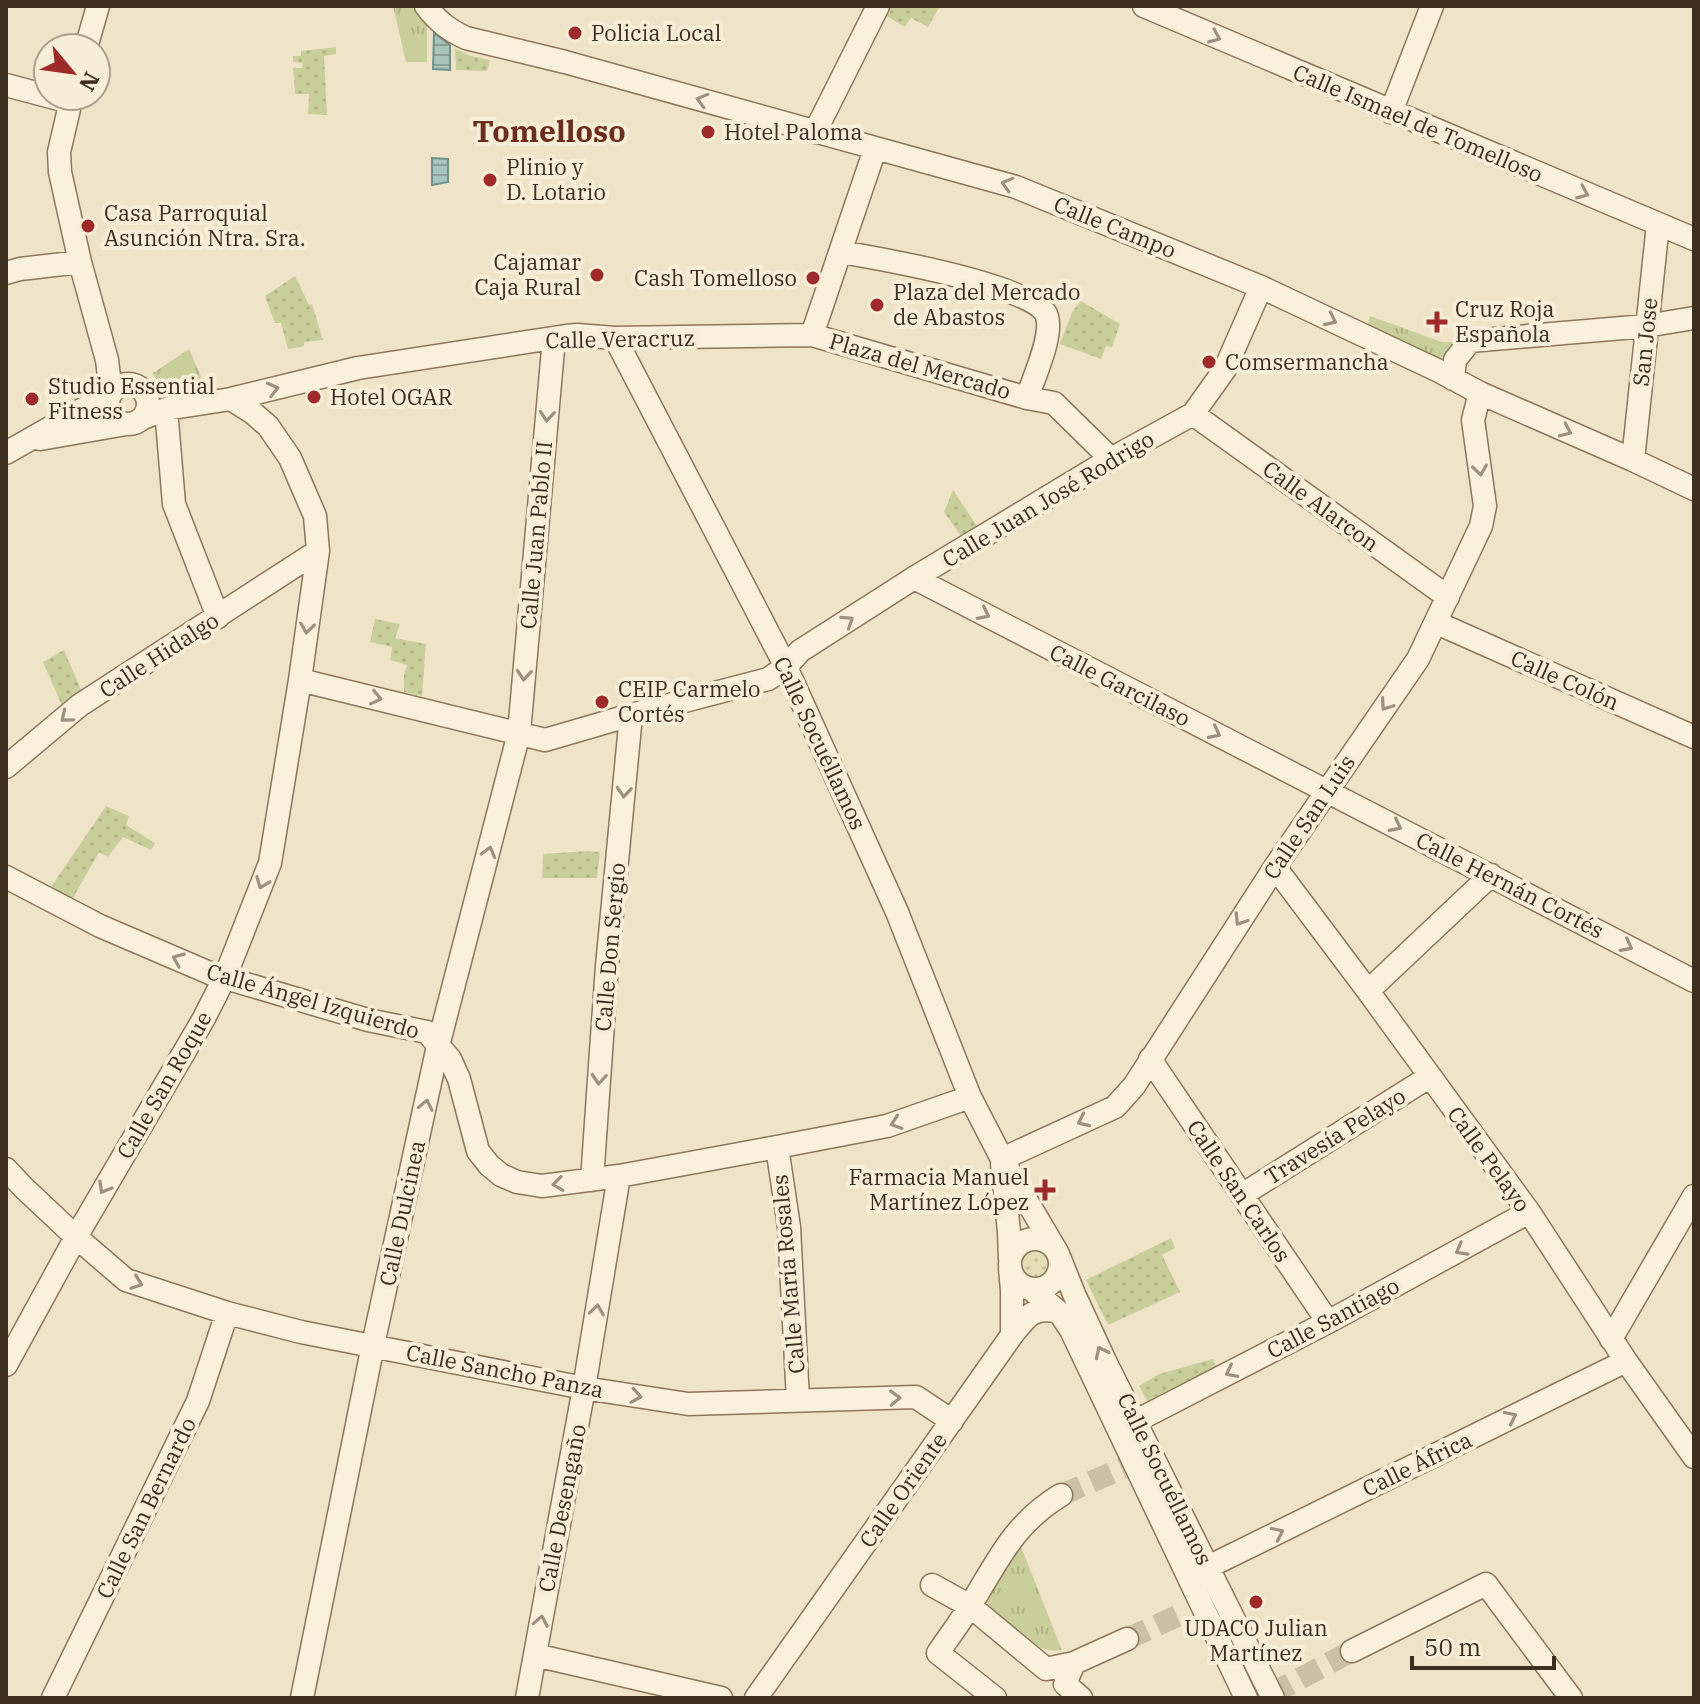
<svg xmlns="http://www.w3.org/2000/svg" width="1700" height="1704" font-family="'IBM Plex Serif',serif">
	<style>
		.farmland { fill: url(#farmland-dots) }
		.grass { fill: url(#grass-dots) }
		.park { fill: url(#park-tufts) }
		.water { fill: url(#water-rules); stroke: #6f938a; stroke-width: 2 }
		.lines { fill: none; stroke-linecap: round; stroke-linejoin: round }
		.minor-tunnel { stroke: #ccc0a6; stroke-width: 22; stroke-dasharray: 22 11; stroke-linecap: butt }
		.minor-casing { stroke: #8d765c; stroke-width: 25 }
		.minor { stroke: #faf1dc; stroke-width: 22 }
		.oneway { stroke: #9c907e }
		.poi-dot { fill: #9e2a2b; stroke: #f7eed8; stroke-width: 3 }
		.labels { text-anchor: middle; stroke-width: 8; stroke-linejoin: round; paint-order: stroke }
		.poi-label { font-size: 22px; fill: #3d2e20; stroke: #f7eed8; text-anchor: start }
		.street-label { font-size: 22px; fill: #3d2e20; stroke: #f7eed8 }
		.district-label { font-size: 30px; font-weight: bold; fill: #6b2e1e; stroke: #f7eed8 }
	</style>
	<defs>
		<pattern id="farmland-dots" width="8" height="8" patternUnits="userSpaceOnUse" patternTransform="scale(2)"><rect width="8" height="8" fill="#e6deb5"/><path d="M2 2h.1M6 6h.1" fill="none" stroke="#c6bf9b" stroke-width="1.8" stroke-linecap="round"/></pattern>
		<pattern id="grass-dots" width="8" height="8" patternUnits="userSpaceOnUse" patternTransform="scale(2)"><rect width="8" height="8" fill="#c9cf9b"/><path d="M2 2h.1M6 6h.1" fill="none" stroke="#aeb285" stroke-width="1.8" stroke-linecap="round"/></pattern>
		<pattern id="park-tufts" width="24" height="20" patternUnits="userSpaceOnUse" patternTransform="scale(2)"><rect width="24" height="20" fill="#c9cf9b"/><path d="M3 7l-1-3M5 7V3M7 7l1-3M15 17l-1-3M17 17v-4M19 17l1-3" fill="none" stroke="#aeb285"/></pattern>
		<pattern id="water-rules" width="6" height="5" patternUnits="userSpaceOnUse" patternTransform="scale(2)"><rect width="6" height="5" fill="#a9c4bc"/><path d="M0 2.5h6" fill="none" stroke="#8ba098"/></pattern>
	</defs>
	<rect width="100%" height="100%" fill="#f0e4c8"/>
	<path class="farmland" d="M1031 1239H1037L1058 1274 1054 1281 1041 1289 1032 1290 1018 1284 1017 1246Z"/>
	<path class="grass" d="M889 6H940L928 27 911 18 905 27 885 15Z
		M336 47V54L324 56 327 115 308 114 309 94H295L293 68H302L303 63 293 62V56H301V51Z
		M455 49 471 56 490 60 487 71 456 70Z
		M295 276 309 305 312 304 323 340 304 342V346L288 349 281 323H275L265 296Z
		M1081 301 1120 324 1112 347 1106 346 1101 359 1060 344 1072 312Z
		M953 490 977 526 961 536 944 512Z
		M375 619 400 624 395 638 426 644 422 696 404 692V675L407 665 390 660 392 647 370 642Z
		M64 650 84 697 64 710 43 662Z
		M106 806 129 816 126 825 155 843 151 850 123 837 108 857 99 852 69 905 47 893Z
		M588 851 600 852 597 878H542L543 854Z
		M1171 1238 1175 1248 1162 1255 1180 1292 1108 1325 1086 1280Z
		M1213 1359 1216 1366 1147 1401 1139 1386 1159 1374Z"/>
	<path class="park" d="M393 6H412L427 25V62H406Z
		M1370 316 1442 342H1459L1443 367 1366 330Z
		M189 349 204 383 160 390 153 373Z
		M1020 1544 1062 1650C1036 1655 1009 1628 989 1615L987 1599Z"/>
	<path class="water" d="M434 33 450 45V70L433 69Z
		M432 158 448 159V182L432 185Z"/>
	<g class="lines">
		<path class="minor-tunnel" d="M1061 1495 1123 1468
			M1127 1639 1186 1612
			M1271 1694 1352 1651"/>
		<defs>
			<path id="minor" d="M426 6C438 22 449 30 466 38L565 62 1016 187 1261 287 1439 371 1480 393 1633 460 1694 489
				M1144 6 1694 239
				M86 48 98 6
				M6 85 70 102
				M1391 112 1432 6
				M815 132 878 6
				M841 252C876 258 1032 285 1046 314 1055 333 1033 379 1027 398
				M6 273 20 269 80 262
				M812 335 875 149
				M615 338 786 667 897 912 970 1097 1002 1159 1057 1252
				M1453 379 1455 360 1470 341 1646 326 1694 318
				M108 404a20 20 0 1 1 40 0a20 20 0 1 1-40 0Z
				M166 409 174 504 218 617
				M1193 414 1448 597
				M143 418 166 409 231 399 358 368 566 336 577 335 615 338 812 335 1027 398 1054 403 1111 459
				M40 439 126 424
				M6 453 111 393 107 360 80 262 60 172 59 152 72 96
				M1633 460 1658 224
				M914 578 1694 981
				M1437 623 1694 737
				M300 680 545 740 631 715 768 679 786 667 800 651 914 578 1111 459 1193 414 1225 369 1261 287
				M6 767 80 705 318 551
				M1275 867 1368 991 1529 1212 1626 1361 1694 1457
				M6 877 100 926 212 974 368 1020 427 1032 450 1059 459 1079 478 1151 489 1165 501 1175 517 1182 542 1186 619 1176 777 1147 887 1126 970 1097
				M1368 991 1491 875
				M1150 1059 1328 1322
				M777 1147 789 1227 798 1400
				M1002 1159 1115 1107 1134 1086 1275 867 1418 659 1481 526 1485 506 1473 420 1480 393
				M1002 1164 1009 1232 1010 1259
				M6 1169 24 1188 76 1237 126 1280 227 1313 301 1332 584 1388 688 1404 916 1397 952 1421
				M592 1180 607 966 631 715
				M1242 1195 1429 1077
				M1010 1264a25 25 0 1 1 50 0a25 25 0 1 1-50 0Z
				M1060 1259 1074 1294 1105 1361 1273 1698
				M1010 1269 1012 1290V1335
				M1032 1290 1059 1312 1071 1330 1246 1698
				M1611 1339 1694 1196
				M6 1365 76 1237 203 1020 225 977 270 863 300 680 318 551 315 516 290 458 268 426 253 413 231 399
				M1136 1421 1328 1322 1529 1212
				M1208 1567 1626 1361
				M932 1585 970 1606 1046 1669 1074 1663 1127 1639
				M1352 1651 1486 1584 1571 1698
				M535 1655 721 1698
				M1074 1663 1065 1684 1081 1698
				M53 1698 198 1401 227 1313
				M302 1698 373 1345 438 1046 519 733 554 338
				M527 1698 584 1388 619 1176
				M756 1698 1012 1335C1027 1316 1033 1306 1059 1312
				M995 1698 938 1653C949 1637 960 1622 970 1606 998 1561 1013 1524 1061 1495"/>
		</defs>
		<use href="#minor" class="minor-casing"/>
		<use href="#minor" class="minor"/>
	</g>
	<defs><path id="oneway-chevron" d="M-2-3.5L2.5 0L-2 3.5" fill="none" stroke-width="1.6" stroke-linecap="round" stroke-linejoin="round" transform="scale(2)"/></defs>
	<g class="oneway">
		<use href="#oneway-chevron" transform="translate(1215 37) rotate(23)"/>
		<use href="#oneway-chevron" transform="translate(702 100) rotate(-164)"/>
		<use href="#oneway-chevron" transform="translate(1007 184) rotate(-164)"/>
		<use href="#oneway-chevron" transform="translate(1583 193) rotate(23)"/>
		<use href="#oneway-chevron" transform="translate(1331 320) rotate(25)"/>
		<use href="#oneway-chevron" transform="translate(273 389) rotate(-14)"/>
		<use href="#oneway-chevron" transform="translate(547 416) rotate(95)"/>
		<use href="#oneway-chevron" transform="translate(1566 431) rotate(24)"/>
		<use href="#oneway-chevron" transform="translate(1480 470) rotate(82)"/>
		<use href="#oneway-chevron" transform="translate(984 614) rotate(27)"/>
		<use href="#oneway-chevron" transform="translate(848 621) rotate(-33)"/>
		<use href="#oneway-chevron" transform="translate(307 628) rotate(98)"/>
		<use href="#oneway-chevron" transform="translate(524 675) rotate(95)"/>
		<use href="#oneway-chevron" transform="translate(376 698) rotate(13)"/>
		<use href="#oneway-chevron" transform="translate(1386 705) rotate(125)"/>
		<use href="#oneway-chevron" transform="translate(66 717) rotate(140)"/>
		<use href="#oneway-chevron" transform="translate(1215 733) rotate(27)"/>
		<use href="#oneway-chevron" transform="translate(624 792) rotate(95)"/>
		<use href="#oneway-chevron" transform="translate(1396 826) rotate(27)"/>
		<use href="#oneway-chevron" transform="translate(489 852) rotate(-75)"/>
		<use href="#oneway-chevron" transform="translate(262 883) rotate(111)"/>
		<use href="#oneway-chevron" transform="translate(1240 920) rotate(123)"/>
		<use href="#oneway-chevron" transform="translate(1627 946) rotate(28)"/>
		<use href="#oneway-chevron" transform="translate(178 959) rotate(-157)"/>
		<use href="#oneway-chevron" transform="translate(599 1079) rotate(94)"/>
		<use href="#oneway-chevron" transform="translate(426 1105) rotate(-78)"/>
		<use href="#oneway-chevron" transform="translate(1083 1121) rotate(155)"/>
		<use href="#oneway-chevron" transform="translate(896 1123) rotate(162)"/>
		<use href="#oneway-chevron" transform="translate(558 1184) rotate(172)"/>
		<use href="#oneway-chevron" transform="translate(104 1188) rotate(120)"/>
		<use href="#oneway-chevron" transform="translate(1461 1250) rotate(151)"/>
		<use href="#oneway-chevron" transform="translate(137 1283) rotate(20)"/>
		<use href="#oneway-chevron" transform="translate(597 1310) rotate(-81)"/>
		<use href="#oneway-chevron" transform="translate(1101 1352) rotate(-116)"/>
		<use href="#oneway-chevron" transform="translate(1231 1372) rotate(153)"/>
		<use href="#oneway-chevron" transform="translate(636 1396) rotate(9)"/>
		<use href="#oneway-chevron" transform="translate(895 1398) rotate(-2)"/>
		<use href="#oneway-chevron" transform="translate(1511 1417) rotate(-26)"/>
		<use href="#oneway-chevron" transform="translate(1278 1533) rotate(-26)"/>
		<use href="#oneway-chevron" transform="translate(541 1621) rotate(-79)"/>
	</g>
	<g class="poi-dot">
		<circle cx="575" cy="33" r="8"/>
		<circle cx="708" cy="132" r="8"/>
		<circle cx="490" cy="180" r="8"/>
		<circle cx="88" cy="226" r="8"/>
		<circle cx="597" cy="275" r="8"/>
		<circle cx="813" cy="278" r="8"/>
		<circle cx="877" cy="305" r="8"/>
		<path d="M1433 310h8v8h8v8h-8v8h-8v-8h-8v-8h8z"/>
		<circle cx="1209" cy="362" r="8"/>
		<circle cx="314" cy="397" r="8"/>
		<circle cx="32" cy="399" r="8"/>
		<circle cx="602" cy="702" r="8"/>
		<path d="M1041 1178h8v8h8v8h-8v8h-8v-8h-8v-8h8z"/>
		<circle cx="1256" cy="1602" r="8"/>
	</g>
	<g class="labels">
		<g class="poi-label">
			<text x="591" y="41">Policia Local</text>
			<text x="724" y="140">Hotel Paloma</text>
			<text x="506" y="175">Plinio y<tspan x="506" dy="25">D. Lotario</tspan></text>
			<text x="104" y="221">Casa Parroquial<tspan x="104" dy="25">Asunción Ntra. Sra.</tspan></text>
			<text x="581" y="270" text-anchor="end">Cajamar<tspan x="581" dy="25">Caja Rural</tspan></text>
			<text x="797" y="286" text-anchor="end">Cash Tomelloso</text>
			<text x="893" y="300">Plaza del Mercado<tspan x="893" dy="25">de Abastos</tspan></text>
			<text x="1455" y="317">Cruz Roja<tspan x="1455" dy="25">Española</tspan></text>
			<text x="1225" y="370">Comsermancha</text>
			<text x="48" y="394">Studio Essential<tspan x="48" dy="25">Fitness</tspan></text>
			<text x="330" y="405">Hotel OGAR</text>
			<text x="618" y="697">CEIP Carmelo<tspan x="618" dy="25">Cortés</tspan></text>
			<text x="1029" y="1185" text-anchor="end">Farmacia Manuel<tspan x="1029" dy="25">Martínez López</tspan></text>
			<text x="1256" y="1636" text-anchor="middle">UDACO Julian<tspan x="1256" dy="25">Martínez</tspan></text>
		</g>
		<g class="street-label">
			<text transform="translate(1418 123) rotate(23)" y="8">Calle Ismael de Tomelloso</text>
			<text transform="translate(1115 227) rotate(22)" y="8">Calle Campo</text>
			<text transform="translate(620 339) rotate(-1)" y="8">Calle Veracruz</text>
			<text transform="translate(1645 342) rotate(-84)" y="8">San Jose</text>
			<text transform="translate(920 366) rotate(16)" y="8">Plaza del Mercado</text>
			<text transform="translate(1048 499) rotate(-31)" y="8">Calle Juan José Rodrigo</text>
			<text transform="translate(1321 506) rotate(36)" y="8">Calle Alarcon</text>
			<text transform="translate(536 535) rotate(-85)" y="8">Calle Juan Pablo II</text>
			<text transform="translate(159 655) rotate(-33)" y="8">Calle Hidalgo</text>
			<text transform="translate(1565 680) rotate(24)" y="8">Calle Colón</text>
			<text transform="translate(1120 685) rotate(27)" y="8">Calle Garcilaso</text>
			<text transform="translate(820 743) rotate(65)" y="8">Calle Socuéllamos</text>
			<text transform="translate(1309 817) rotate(-56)" y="8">Calle San Luis</text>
			<text transform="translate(1510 885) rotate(27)" y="8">Calle Hernán Cortés</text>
			<text transform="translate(610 947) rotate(-85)" y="8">Calle Don Sergio</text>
			<text transform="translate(313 1001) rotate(16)" y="8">Calle Ángel Izquierdo</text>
			<text transform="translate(164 1085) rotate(-60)" y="8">Calle San Roque</text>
			<text transform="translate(1335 1136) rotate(-32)" y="8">Travesía Pelayo</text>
			<text transform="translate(1489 1159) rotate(54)" y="8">Calle Pelayo</text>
			<text transform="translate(1239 1191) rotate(56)" y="8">Calle San Carlos</text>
			<text transform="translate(402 1213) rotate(-78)" y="8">Calle Dulcinea</text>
			<text transform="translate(788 1274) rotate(-95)" y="8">Calle María Rosales</text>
			<text transform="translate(1333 1318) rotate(-28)" y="8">Calle Santiago</text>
			<text transform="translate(505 1371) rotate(11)" y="8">Calle Sancho Panza</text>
			<text transform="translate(1417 1464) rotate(-26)" y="8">Calle África</text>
			<text transform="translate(1165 1479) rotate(64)" y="8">Calle Socuéllamos</text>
			<text transform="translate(903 1490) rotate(-55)" y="8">Calle Oriente</text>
			<text transform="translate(146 1508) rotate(-64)" y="8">Calle San Bernardo</text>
			<text transform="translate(562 1508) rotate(-79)" y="8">Calle Desengaño</text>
		</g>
		<g class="district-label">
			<text x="549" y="142">Tomelloso</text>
		</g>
	</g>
	<rect width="1700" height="1704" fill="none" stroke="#3d2e20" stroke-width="16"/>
	<g transform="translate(72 72) rotate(119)"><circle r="38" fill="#f7eed8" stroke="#ada18e" stroke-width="2"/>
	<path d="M0-6L14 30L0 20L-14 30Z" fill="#9e2a2b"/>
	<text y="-12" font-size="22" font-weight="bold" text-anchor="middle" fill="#3d2e20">N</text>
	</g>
	<path d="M1412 1656v12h142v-12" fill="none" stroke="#3d2e20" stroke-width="4"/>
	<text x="1424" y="1656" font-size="24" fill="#3d2e20" stroke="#f7eed8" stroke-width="6" paint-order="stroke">50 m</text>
</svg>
